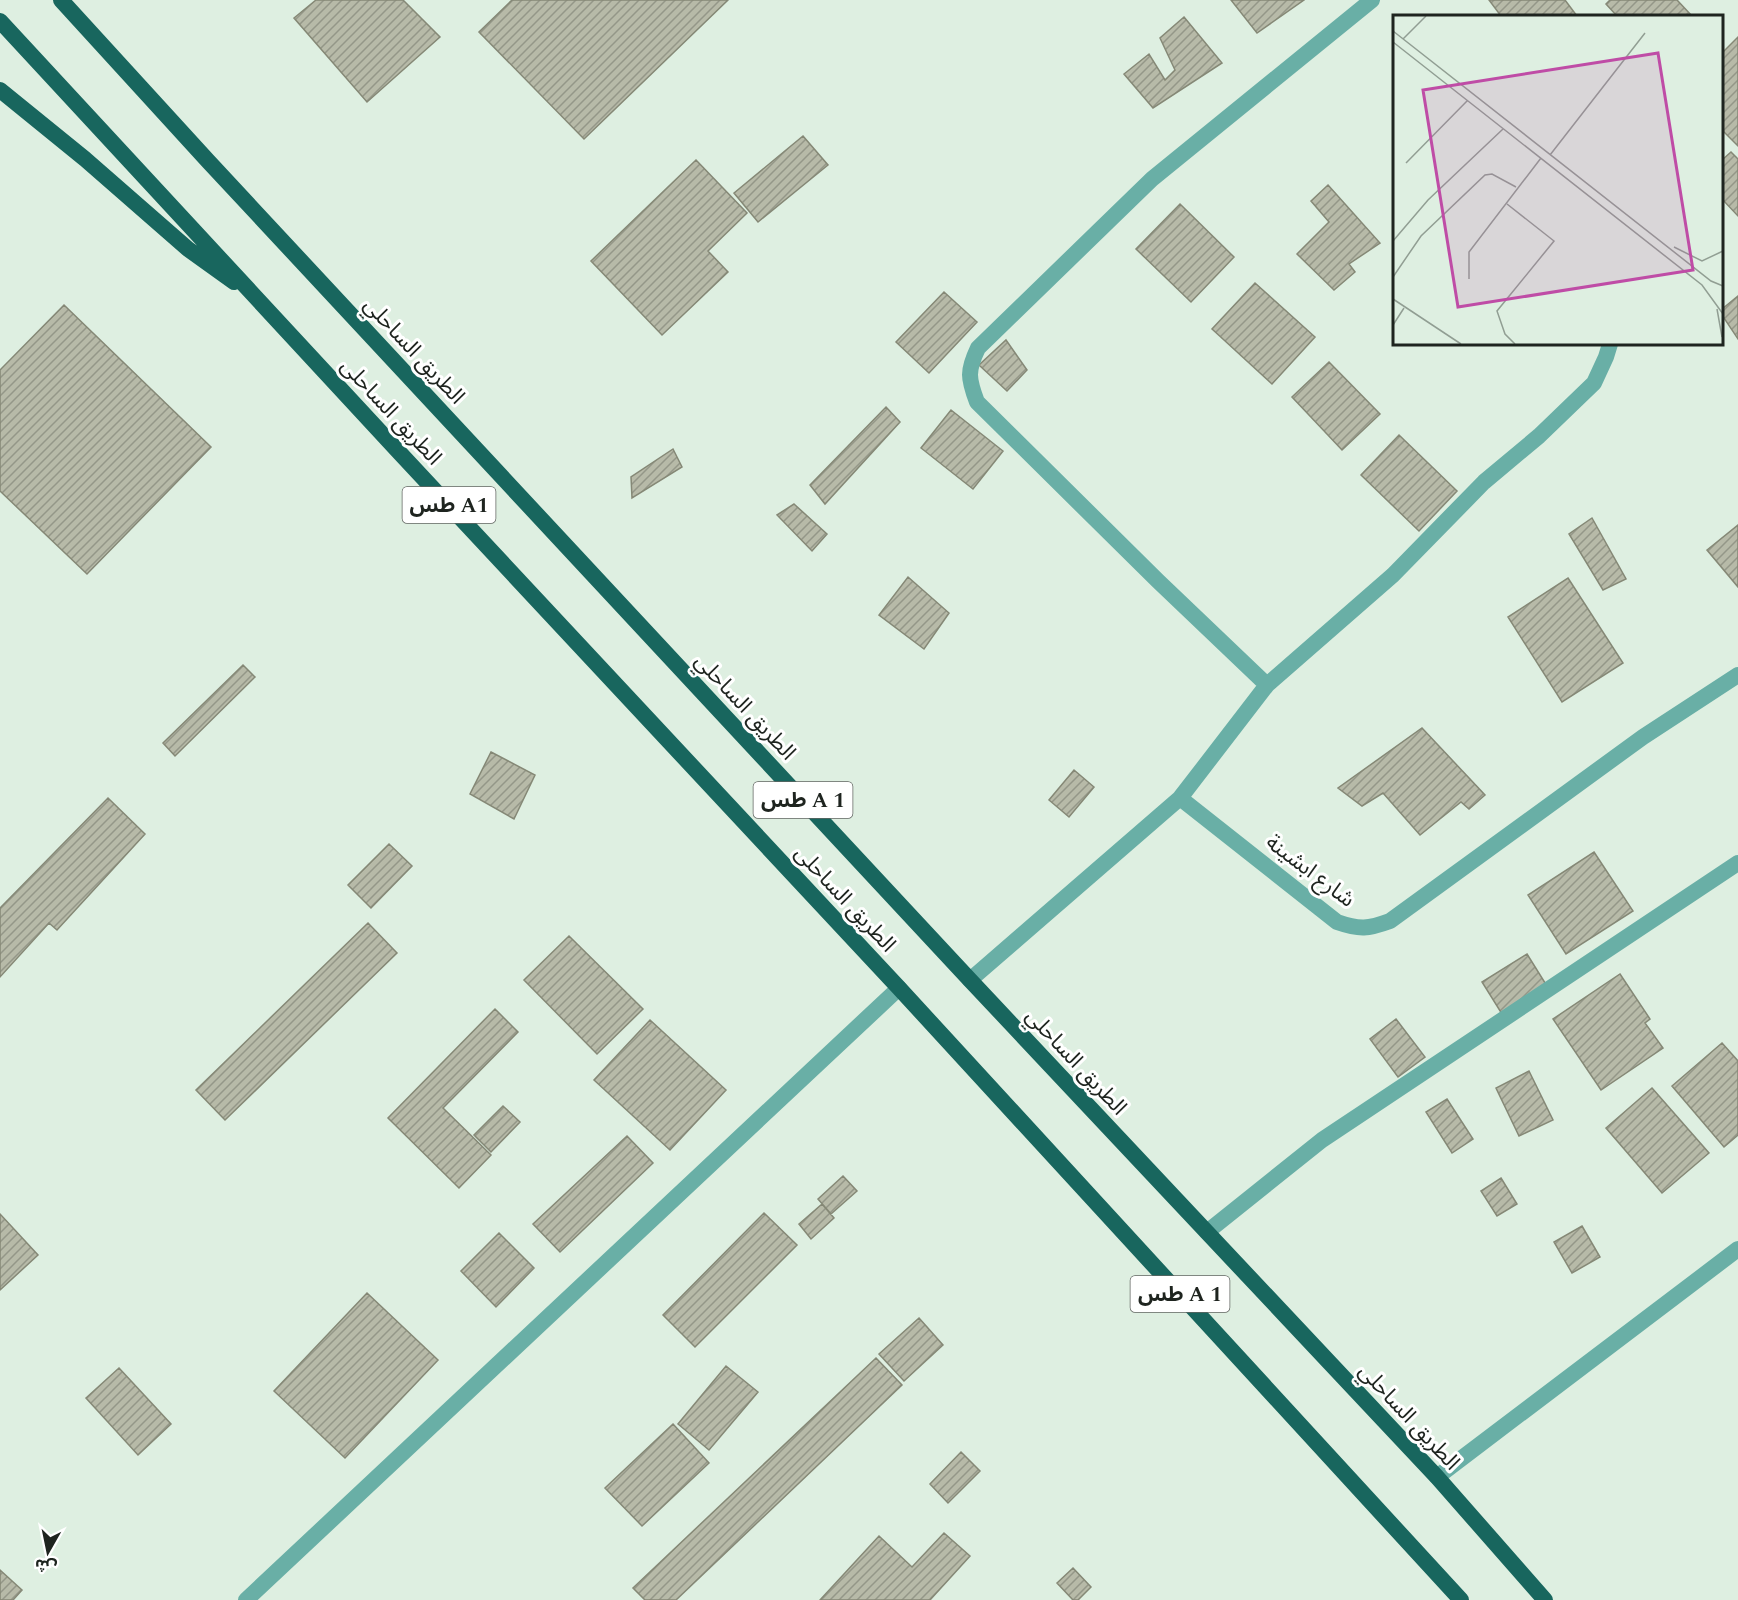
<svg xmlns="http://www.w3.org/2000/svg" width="1738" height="1600" font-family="Spectral,'Noto Sans Arabic',serif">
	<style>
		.building { fill: url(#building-hatch); stroke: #858876; stroke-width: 1.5 }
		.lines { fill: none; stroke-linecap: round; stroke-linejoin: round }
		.minor { stroke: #69afa6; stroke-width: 16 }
		.trunk { stroke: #18665e; stroke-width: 16 }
		.labels { text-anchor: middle; stroke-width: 6; stroke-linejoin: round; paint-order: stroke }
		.shield { fill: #fff; stroke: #626662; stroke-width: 1.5 }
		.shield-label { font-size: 21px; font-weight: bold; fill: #1e241f }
		.street-label { font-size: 22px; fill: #1e241f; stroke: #fff }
		.inset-road { fill: none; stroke: #919e93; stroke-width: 1.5 }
		.view { fill: #bf4ca6; fill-opacity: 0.15; stroke: #bf4ca6; stroke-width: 3 }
		.inset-edge { fill: none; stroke: #1e241f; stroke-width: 3 }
	</style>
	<defs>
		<pattern id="building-hatch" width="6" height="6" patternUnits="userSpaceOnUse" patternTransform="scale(1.5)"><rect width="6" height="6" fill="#b7baa8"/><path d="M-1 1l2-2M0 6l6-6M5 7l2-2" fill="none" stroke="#949788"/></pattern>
	</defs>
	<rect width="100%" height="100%" fill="#deefe1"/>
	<path class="building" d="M316 0H403L440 37 367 102 294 18Z
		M512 0H728L584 139 479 32Z
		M1231 0H1304L1257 33Z
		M1489 0H1565L1577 16H1501Z
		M1610 0H1677L1692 16H1617L1606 4Z
		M1184 17 1222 63 1153 108 1124 74 1149 54 1165 80 1175 70 1160 38Z
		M1738 37V146L1722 130V53Z
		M803 136 828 165 758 222 734 193Z
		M1731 152 1738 159V216L1722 199V160Z
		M696 160 747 213 708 251 728 272 662 335 591 261Z
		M1328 185 1380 243 1349 264 1355 272 1334 290 1297 254 1329 222 1311 201Z
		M1180 204 1234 257 1191 302 1136 249Z
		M1255 283 1315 337 1272 384 1212 329Z
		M944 292 977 322 929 373 896 342Z
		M1738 296V339L1722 315V309Z
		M64 305 211 447 87 574 0 491V370Z
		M1006 340 1027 370 1007 391 979 365Z
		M1329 362 1380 414 1342 450 1292 397Z
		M886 407 900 422 825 504 810 485Z
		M951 410 1003 451 973 489 921 448Z
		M1399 435 1457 491 1419 531 1361 475Z
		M673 449 682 467 632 498 631 477Z
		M794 504 827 534 812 551 777 515Z
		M1592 518 1626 579 1603 590 1569 534Z
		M1738 525V587L1707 550Z
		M908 577 949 613 924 649 879 615Z
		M1568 578 1623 663 1562 702 1508 617Z
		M243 665 255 677 175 756 163 743Z
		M1422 728 1485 795 1469 809 1461 802 1420 835 1383 793 1362 806 1338 788Z
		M491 752 535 775 514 819 470 794Z
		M1074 770 1094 787 1069 817 1049 800Z
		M108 798 145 834 57 930 49 923 0 977V908Z
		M389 844 412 866 371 908 348 885Z
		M1594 852 1633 911 1566 954 1528 895Z
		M368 923 397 953 225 1120 196 1090Z
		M569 936 643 1009 597 1054 524 980Z
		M1527 954 1547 986 1502 1014 1482 982Z
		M1620 974 1650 1019 1645 1023 1663 1048 1601 1090 1553 1019Z
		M495 1009 518 1032 443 1108 491 1155 459 1188 388 1118Z
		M1396 1019 1425 1057 1398 1077 1370 1039Z
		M650 1020 726 1090 670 1150 594 1080Z
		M1722 1043 1738 1061V1135L1724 1147 1672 1086Z
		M1529 1071 1553 1120 1519 1136 1496 1088Z
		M1652 1088 1709 1153 1662 1193 1606 1128Z
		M1447 1099 1473 1139 1452 1153 1426 1112Z
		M503 1106 520 1122 491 1152 474 1135Z
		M627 1136 653 1163 560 1252 533 1224Z
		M843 1176 857 1191 831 1214 818 1199Z
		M1501 1178 1517 1204 1497 1216 1481 1191Z
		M822 1204 834 1218 811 1239 799 1224Z
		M764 1213 797 1245 695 1347 663 1315Z
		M0 1214 38 1255 0 1290Z
		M1582 1226 1600 1257 1572 1273 1554 1242Z
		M499 1233 534 1268 496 1307 461 1271Z
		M367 1293 438 1360 345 1458 274 1391Z
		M919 1318 943 1345 904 1381 879 1354Z
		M876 1358 902 1385 676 1600H645L633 1588Z
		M726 1366 758 1392 709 1450 678 1424Z
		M119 1368 171 1424 138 1455 86 1398Z
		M673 1424 709 1463 642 1526 605 1488Z
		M961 1452 980 1471 948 1503 930 1484Z
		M944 1533 970 1556 930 1600H820L879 1536 912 1567Z
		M1073 1568 1091 1587 1078 1600H1073L1057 1583Z
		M0 1570 22 1590 13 1600H0Z"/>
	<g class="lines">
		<path class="minor" d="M1267 685 1158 581 977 402C968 378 967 371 978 348L1152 179 1372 0
			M1180 798 1337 922C1360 930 1368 929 1390 921L1643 737 1738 675
			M970 980 1180 798 1267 685 1393 575 1484 482 1539 436 1594 383 1606 357 1610 344
			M1207 1232 1322 1140 1738 863
			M1437 1477 1738 1249
			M246 1600 899 988"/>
		<path class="trunk" d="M61 0 208 161 970 980 1437 1477 1545 1600
			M0 21 398 451 899 988 1461 1600
			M0 90 85 159 188 249 234 282"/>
	</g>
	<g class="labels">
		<g class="shield">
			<rect x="402.5" y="487" width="93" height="36" rx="4.5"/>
			<rect x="753.5" y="782" width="99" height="36" rx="4.5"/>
			<rect x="1130.5" y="1276" width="99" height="36" rx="4.5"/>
		</g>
		<g class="shield-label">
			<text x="449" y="512">طس A1</text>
			<text x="803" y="807">طس A 1</text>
			<text x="1180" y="1301">طس A 1</text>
		</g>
		<g class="street-label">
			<text transform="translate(415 350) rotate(47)" y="8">الطريق الساحلي</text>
			<text transform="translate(392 411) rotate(47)" y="8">الطريق الساحلى</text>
			<text transform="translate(746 706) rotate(47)" y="8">الطريق الساحلي</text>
			<text transform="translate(1311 870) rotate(37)" y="8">شارع ابشينة</text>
			<text transform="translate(846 898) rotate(47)" y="8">الطريق الساحلى</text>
			<text transform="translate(1077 1061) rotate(47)" y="8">الطريق الساحلي</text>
			<text transform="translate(1410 1416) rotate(47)" y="8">الطريق الساحلي</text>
		</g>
	</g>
	<g transform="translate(1393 15)">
		<rect width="330" height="330" fill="#deefe1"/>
		<path class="inset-road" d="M0 16 318 266 330 271M10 24 33 1M0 27 309 270 330 299M157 140 252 18M13 148 74 86M114 189 161 226 104 296 112 319 122 329M0 226 35 185 110 114M281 232 309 246 330 236M0 262 28 221 92 160 99 159 123 172M76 264V237L148 143M0 284 68 329M324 294 329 322M0 310 11 293"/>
		<path class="view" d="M265 38 300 255 65 292 30 75Z"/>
		<rect width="330" height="330" class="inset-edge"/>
	</g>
	<g transform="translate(48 1552) rotate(189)" stroke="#ffffff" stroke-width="4.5" paint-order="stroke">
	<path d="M0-4.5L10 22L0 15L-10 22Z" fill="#1e241f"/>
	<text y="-9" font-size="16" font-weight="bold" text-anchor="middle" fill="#1e241f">ش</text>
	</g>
</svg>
